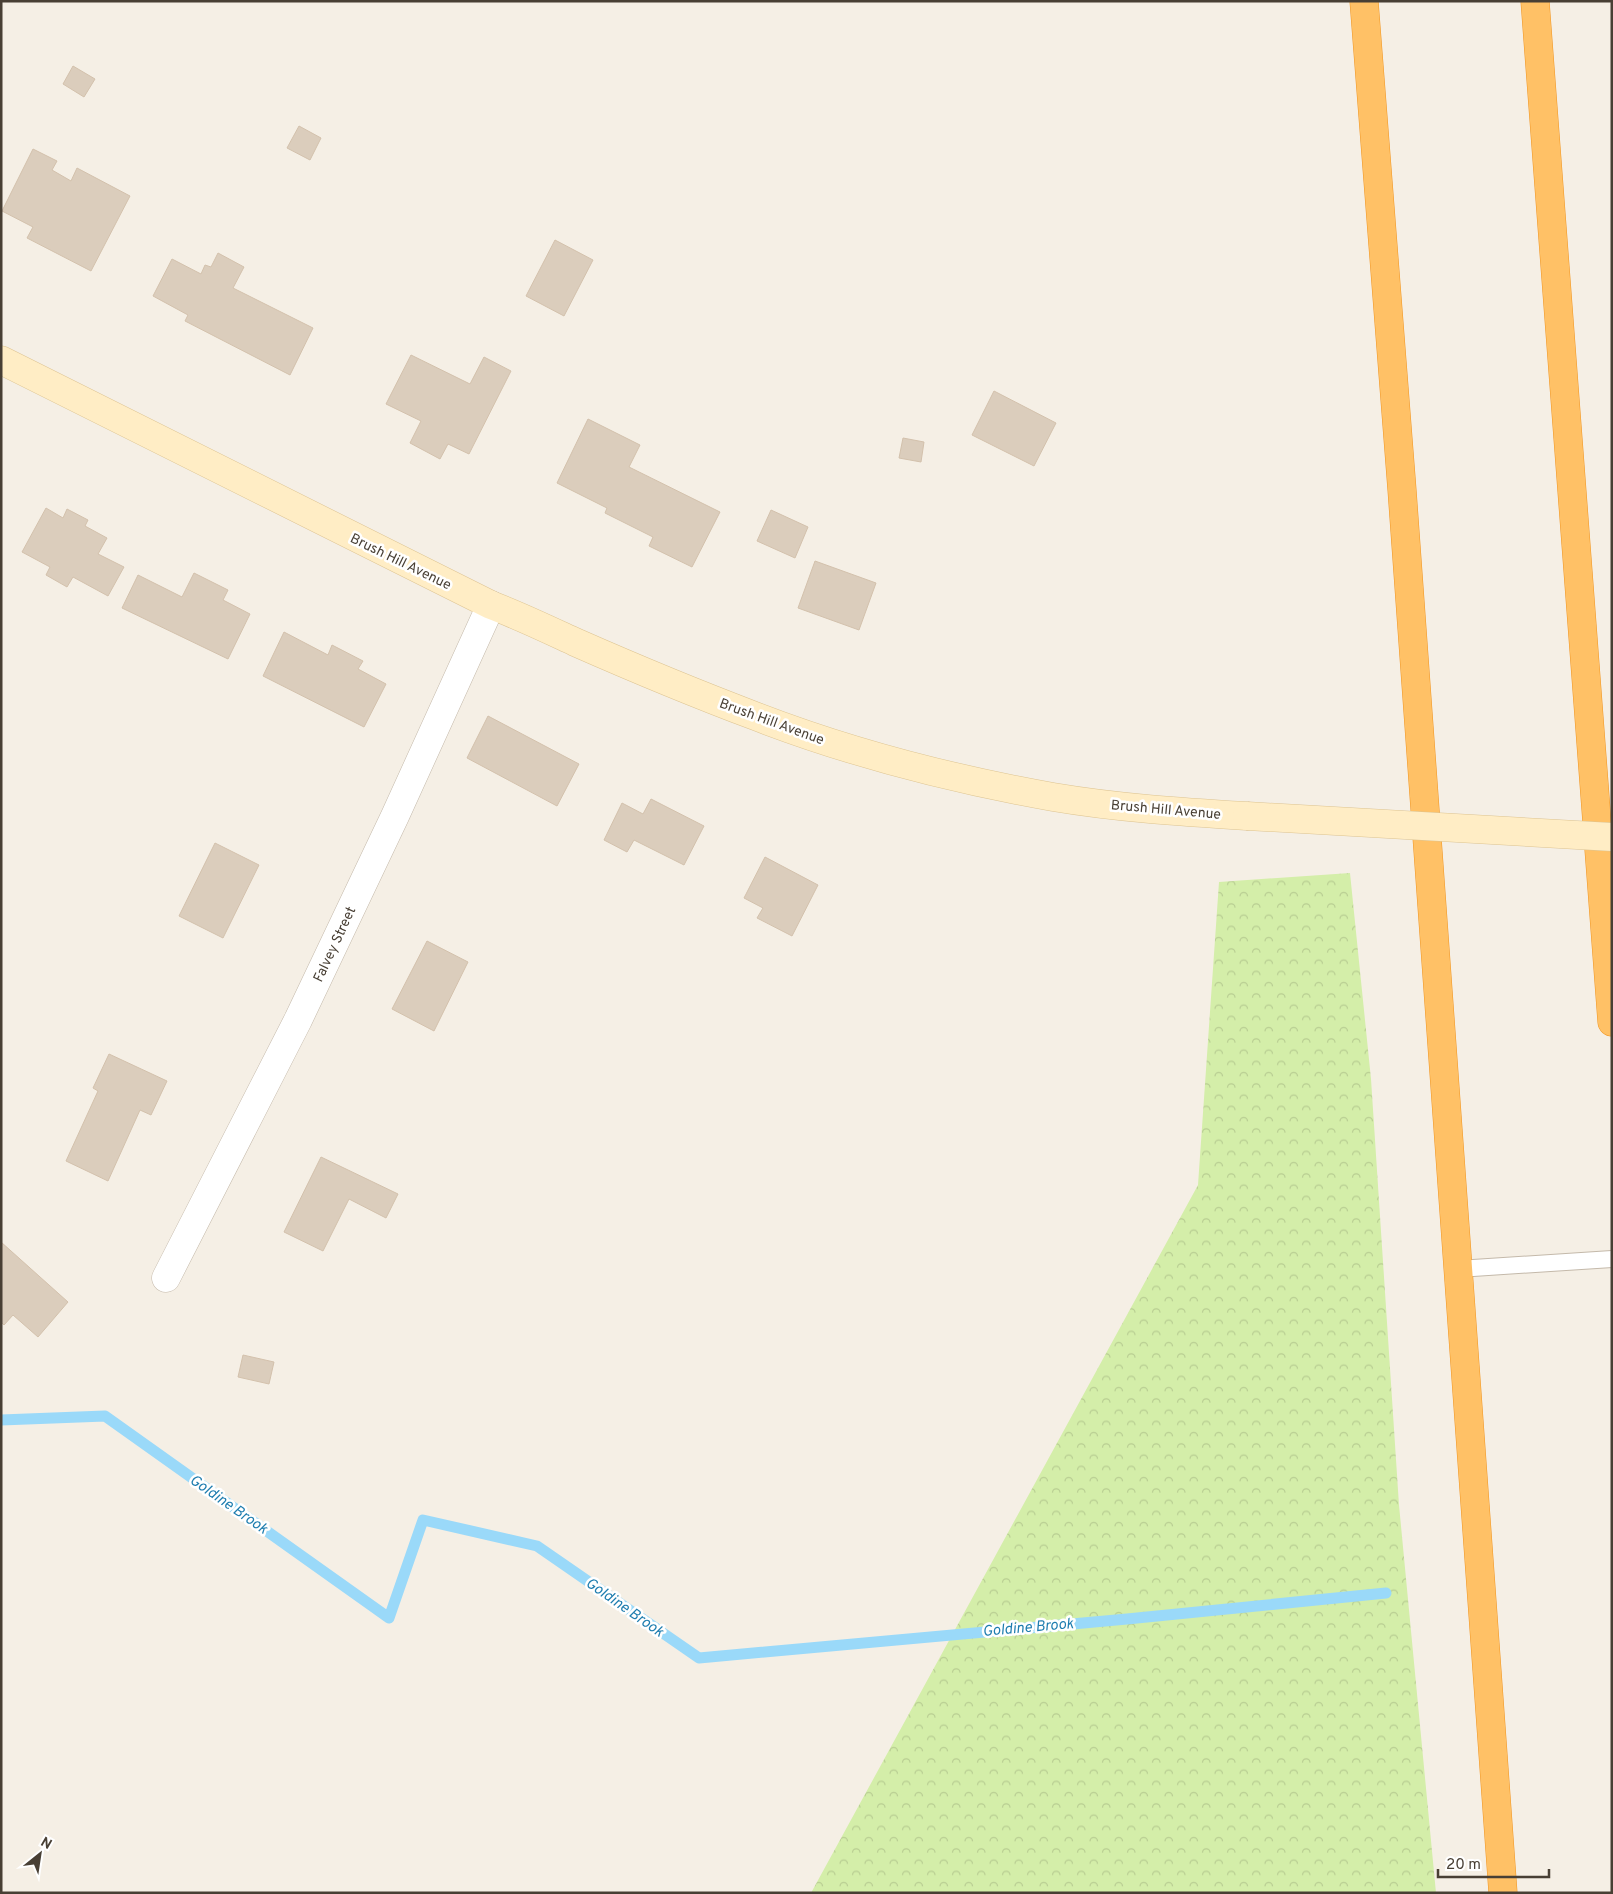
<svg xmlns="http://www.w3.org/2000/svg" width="1613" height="1894" font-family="Overpass,sans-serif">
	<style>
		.forest { fill: url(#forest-crowns) }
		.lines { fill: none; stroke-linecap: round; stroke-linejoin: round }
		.stream { stroke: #9ad9f9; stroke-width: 11 }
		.building { fill: #dbcdbc; stroke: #d3c1ac }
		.lane-casing { stroke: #c4b9aa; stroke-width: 18 }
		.street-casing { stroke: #c4b9aa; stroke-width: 29 }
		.secondary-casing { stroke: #ddc492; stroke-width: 29 }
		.highway-casing { stroke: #f09624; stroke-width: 29 }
		.lane { stroke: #fff; stroke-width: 16 }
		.street { stroke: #fff; stroke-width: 28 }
		.secondary { stroke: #ffedc5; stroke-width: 28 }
		.highway { stroke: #ffc166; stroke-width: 28 }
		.secondary-bridge-casing { stroke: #ddc492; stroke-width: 29; stroke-linecap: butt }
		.secondary-bridge { stroke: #ffedc5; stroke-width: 28 }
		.labels { text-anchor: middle; stroke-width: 5; stroke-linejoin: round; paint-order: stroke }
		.street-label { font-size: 14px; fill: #483f34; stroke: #fff }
		.water-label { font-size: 15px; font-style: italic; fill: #1e7daf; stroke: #fff }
	</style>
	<defs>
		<pattern id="forest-crowns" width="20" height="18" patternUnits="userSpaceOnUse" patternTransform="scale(1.25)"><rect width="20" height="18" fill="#d4eea9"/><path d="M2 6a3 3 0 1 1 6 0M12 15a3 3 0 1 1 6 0" fill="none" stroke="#b8cd92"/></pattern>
	</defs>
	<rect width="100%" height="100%" fill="#f5efe5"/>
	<path class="forest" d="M1350 873 1371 1079 1399 1505 1436 1893H811L1198 1185 1219 882Z"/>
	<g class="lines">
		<path class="stream" d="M1 1420 105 1416 389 1618 423 1520 537 1546 699 1658 1127 1619 1386 1593"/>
	</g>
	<path class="building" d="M73 66 95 79 84 97 63 84Z
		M299 126 321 138 310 160 287 148Z
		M33 149 57 161 52 170 71 181 77 168 130 196 91 271 27 238 33 227 2 211Z
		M555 240 593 260 564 316 526 296Z
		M218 253 244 267 233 288 313 328 290 375 185 321 188 315 153 296 172 259 201 274 205 265 211 267Z
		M411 355 470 384 484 357 511 371 469 454 448 444 440 459 410 443 421 421 386 404Z
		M994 391 1056 423 1034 466 972 435Z
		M588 419 640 445 629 467 720 512 692 567 649 546 653 537 605 513 607 508 557 483Z
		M903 438 924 442 921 462 899 458Z
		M46 508 63 518 67 509 88 520 85 526 107 538 98 554 124 567 108 596 73 577 67 587 46 575 50 567 22 552Z
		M771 510 808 527 795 558 757 541Z
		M815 561 876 583 859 630 798 608Z
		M194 573 228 590 223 600 250 614 228 659 122 608 138 575 182 597Z
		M284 632 328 655 332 645 363 661 358 669 386 684 364 727 263 676Z
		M488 716 579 764 557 806 467 758Z
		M651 799 704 826 684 865 634 840 627 852 604 840 622 803 643 814Z
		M215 843 259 865 223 938 179 916Z
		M765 857 818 885 792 936 757 918 763 908 744 898Z
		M427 941 468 962 434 1031 392 1009Z
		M109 1054 167 1081 151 1115 140 1110 108 1181 66 1161 98 1091 93 1088Z
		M321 1157 398 1194 386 1218 349 1199 323 1251 284 1232Z
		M1 1242 68 1302 38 1337 13 1315 4 1325 1 1322Z
		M243 1355 274 1362 269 1384 238 1377Z"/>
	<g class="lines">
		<defs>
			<path id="lane" d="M1458 1269 1612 1259"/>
			<path id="street" d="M166 1278 298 1020 395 816 491 605"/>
			<path id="secondary" d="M1 360 491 605C520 616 547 629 575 642 634 668 694 693 755 716 851 753 952 779 1053 797 1118 808 1182 812 1247 816"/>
			<path id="highway" d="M1364 1 1402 490 1503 1893
				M1535 1 1612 1022"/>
		</defs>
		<use href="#lane" class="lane-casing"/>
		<use href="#street" class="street-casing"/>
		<use href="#secondary" class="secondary-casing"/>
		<use href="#highway" class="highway-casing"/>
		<use href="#lane" class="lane"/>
		<use href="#street" class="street"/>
		<use href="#secondary" class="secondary"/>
		<use href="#highway" class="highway"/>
		<defs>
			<path id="secondary-bridge" d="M1247 816 1612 837"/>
		</defs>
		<use href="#secondary-bridge" class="secondary-bridge-casing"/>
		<use href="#secondary-bridge" class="secondary-bridge"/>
	</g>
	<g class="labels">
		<g class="street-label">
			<text transform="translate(401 561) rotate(26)" y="5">Brush Hill Avenue</text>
			<text transform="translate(772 721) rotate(20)" y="5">Brush Hill Avenue</text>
			<text transform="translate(1166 809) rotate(5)" y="5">Brush Hill Avenue</text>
			<text transform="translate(334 944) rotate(-65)" y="5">Falvey Street</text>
		</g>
		<g class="water-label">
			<text transform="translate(229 1504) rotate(35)" y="5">Goldine Brook</text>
			<text transform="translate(625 1607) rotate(35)" y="5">Goldine Brook</text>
			<text transform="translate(1028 1627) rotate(-5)" y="5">Goldine Brook</text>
		</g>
	</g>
	<rect width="1613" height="1894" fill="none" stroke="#483f34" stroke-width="5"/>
	<g transform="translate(40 1854) rotate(30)" stroke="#ffffff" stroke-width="4" paint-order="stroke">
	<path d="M0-4L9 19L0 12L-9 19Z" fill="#483f34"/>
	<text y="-8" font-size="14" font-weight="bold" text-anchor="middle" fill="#483f34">N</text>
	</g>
	<path d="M1438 1869v8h111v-8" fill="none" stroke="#483f34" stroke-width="2.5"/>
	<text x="1446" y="1869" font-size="15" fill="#483f34" stroke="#ffffff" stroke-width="4" paint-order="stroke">20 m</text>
</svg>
